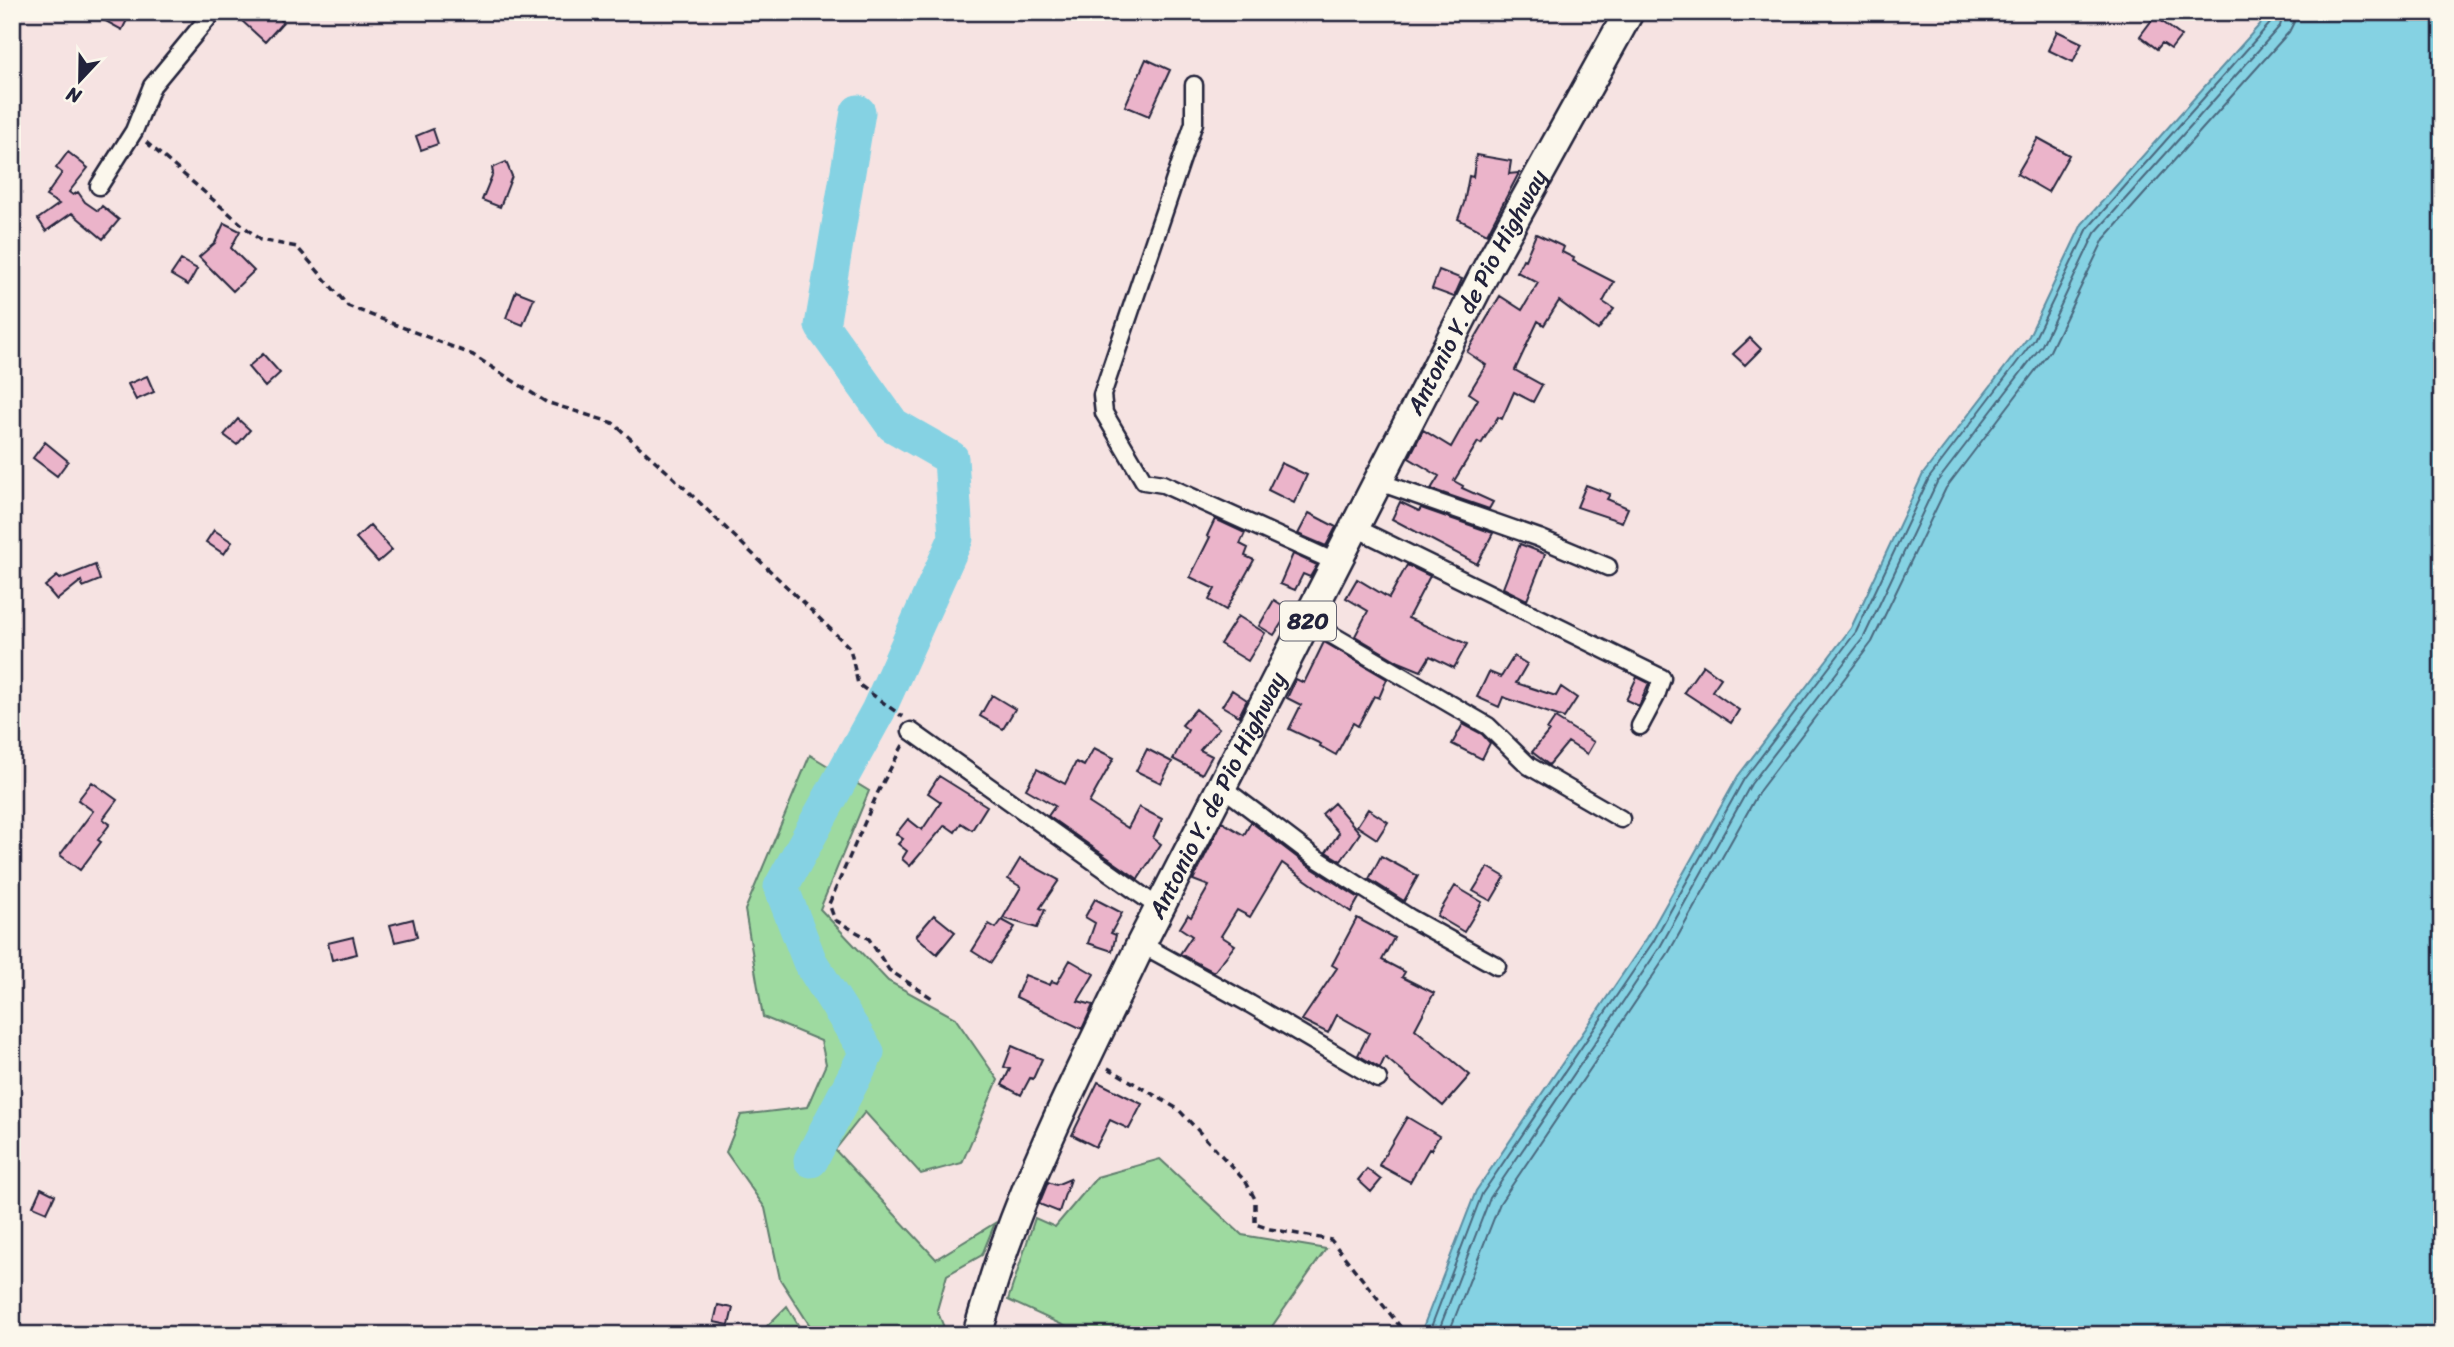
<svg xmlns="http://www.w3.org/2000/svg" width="2454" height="1347" font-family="Sriracha,sans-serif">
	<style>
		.green { fill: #9edaa0; stroke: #607e6e; stroke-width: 2 }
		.water { fill: #85d2e3; stroke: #5d8ca0; stroke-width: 2 }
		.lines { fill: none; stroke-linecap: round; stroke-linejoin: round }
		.shore { stroke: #4a687e; stroke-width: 2 }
		.river { stroke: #85d2e3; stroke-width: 35 }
		.building { fill: #ebb4ca; stroke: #22223b; stroke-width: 2 }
		.minor-casing { stroke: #22223b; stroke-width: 21 }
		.trunk-casing { stroke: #22223b; stroke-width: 33 }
		.path { stroke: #22223b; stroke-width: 3.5; stroke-dasharray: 7 5; stroke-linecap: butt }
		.minor { stroke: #fbf7ec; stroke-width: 16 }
		.trunk { stroke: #fbf7ec; stroke-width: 28 }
		.labels { text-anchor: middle; stroke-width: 5; stroke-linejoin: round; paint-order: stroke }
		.shield { fill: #fbf7ec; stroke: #636270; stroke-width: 2 }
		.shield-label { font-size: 23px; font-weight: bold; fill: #22223b }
		.street-label { font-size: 24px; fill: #22223b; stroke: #fbf7ec }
	</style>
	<rect width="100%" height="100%" fill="#f6e3e2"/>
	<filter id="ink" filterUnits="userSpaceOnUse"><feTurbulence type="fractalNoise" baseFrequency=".0143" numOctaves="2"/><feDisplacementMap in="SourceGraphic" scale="14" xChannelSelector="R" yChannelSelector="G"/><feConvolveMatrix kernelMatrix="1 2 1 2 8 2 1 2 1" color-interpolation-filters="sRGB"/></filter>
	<g filter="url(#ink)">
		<path class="green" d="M810 755 869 791 820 909 888 981 955 1018 998 1080 962 1163 921 1174 865 1112 835 1150 936 1259 995 1223 982 1255 947 1275 937 1310 947 1335H816L780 1279 765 1208 726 1152 741 1115 807 1107 826 1064 821 1041 763 1017 745 910Z
			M1160 1159 1242 1235 1326 1249 1266 1335H1084L1008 1300 1035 1218 1055 1227 1097 1177Z
			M787 1306 804 1335H758Z"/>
		<path class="water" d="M2271 12H2442V1335H1420L1476 1191 1647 938 1738 776 1851 628 1923 474 2029 336 2082 224Z"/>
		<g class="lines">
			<path class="shore" d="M1428 1335 1482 1194 1653 942 1744 779 1856 632 1929 478 2034 340 2088 228 2273 20 2275 12
				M1437 1335 1490 1198 1660 947 1751 784 1864 637 1937 482 2042 345 2095 233 2280 26 2284 12
				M1448 1335 1500 1203 1669 952 1760 790 1872 642 1946 488 2050 351 2104 239 2289 32 2294 22 2295 12"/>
			<path class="river" d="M811 1160 867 1052 810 962 781 887 878 711 956 538 951 458 893 425 822 326 858 112"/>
		</g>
		<path class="building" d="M89 12H131L122 30Z
			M249 12H272L283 22 265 42 242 21Z
			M2155 16 2181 36 2171 49 2162 43 2157 49 2140 36Z
			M2057 31 2082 43 2073 62 2048 50Z
			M1146 59 1170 70 1149 116 1125 106Z
			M433 129 438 144 421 150 416 136Z
			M2038 138 2069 155 2048 192 2017 174Z
			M68 152 88 168 69 192 73 195 78 192 85 202 98 211 102 206 119 220 103 239 72 213 46 231 38 219 59 204 46 196 62 173 56 168Z
			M1476 155 1511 161 1509 174 1519 173 1487 234 1458 219 1464 203 1469 176 1473 177Z
			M506 162 512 176 500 207 482 200 493 173 492 168Z
			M224 223 240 231 231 248 254 271 233 291 199 257 215 243Z
			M1536 234 1564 247 1562 252 1574 258 1573 261 1614 282 1603 302 1614 309 1598 330 1559 301 1544 325 1538 321 1515 370 1542 385 1533 402 1514 392 1502 419 1498 417 1481 444 1478 442 1454 481 1463 486 1462 488 1493 502 1489 509 1431 489 1439 476 1409 458 1423 430 1451 447 1478 399 1469 393 1486 365 1467 352 1500 296 1522 310 1538 283 1517 272 1523 259 1525 260Z
			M181 260 197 269 188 285 171 275Z
			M1439 270 1462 279 1454 297 1432 289Z
			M516 291 534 298 523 325 506 318Z
			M1750 338 1761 349 1745 365 1733 354Z
			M263 354 280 373 265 387 248 367Z
			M147 376 154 392 136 400 128 384Z
			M238 419 250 430 237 445 224 435Z
			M45 442 68 461 57 476 33 458Z
			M1281 463 1307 475 1294 503 1268 490Z
			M1586 485 1610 494 1607 499 1628 508 1622 522 1577 507Z
			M1400 502 1419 511 1421 508 1493 533 1477 564 1392 519Z
			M1309 513 1336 527 1326 546 1298 534Z
			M1215 519 1245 533 1240 544 1248 548 1245 556 1254 560 1226 610 1209 600 1215 589 1190 577 1210 537 1207 536Z
			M370 525 392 550 378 562 356 538Z
			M214 530 232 542 224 554 206 542Z
			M1520 544 1545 554 1527 600 1503 588Z
			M1293 554 1317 565 1310 577 1303 574 1295 590 1280 584Z
			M95 565 100 580 83 587 81 581 57 600 45 586 57 576 60 579Z
			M1407 565 1430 576 1408 618 1467 644 1454 668 1430 656 1421 671 1399 662 1355 636 1368 611 1346 598 1357 579 1389 598Z
			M1274 600 1290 610 1274 635 1259 626Z
			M1238 616 1265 633 1248 661 1220 644Z
			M1324 642 1387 679 1379 698 1374 696 1358 726 1353 723 1336 755 1320 746 1321 744 1289 729 1301 705 1287 698 1296 679 1304 683Z
			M1514 656 1527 664 1516 683 1556 696 1561 687 1577 698 1564 718 1503 697 1499 707 1477 697 1489 672 1501 677Z
			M1703 665 1721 678 1712 691 1739 710 1731 723 1684 692Z
			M1637 677 1649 683 1639 706 1626 700Z
			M1232 690 1247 700 1239 716 1222 706Z
			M992 695 1015 709 1003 729 980 716Z
			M1196 709 1219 728 1200 750 1212 756 1202 774 1173 759 1188 730 1182 725Z
			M1555 718 1594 742 1587 754 1568 742 1549 765 1532 752 1549 731 1547 730Z
			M1463 724 1482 734 1490 743 1482 759 1452 744Z
			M1094 748 1114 758 1089 803 1128 828 1139 807 1162 819 1153 838 1161 844 1138 879 1048 816 1055 806 1026 789 1037 769 1065 784 1076 762 1084 766Z
			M1147 749 1172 762 1161 783 1136 771Z
			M939 776 987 806 972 830 961 823 955 832 945 825 910 866 902 859 907 851 898 844 903 839 896 834 908 819 922 830 941 802 928 793Z
			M92 782 117 800 103 819 110 824 98 840 101 842 80 870 60 855 93 811 78 800Z
			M1334 803 1360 833 1341 861 1326 852 1339 833 1322 814Z
			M1368 809 1388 822 1377 839 1357 826Z
			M1222 822 1244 835 1251 822 1307 865 1359 898 1351 912 1282 863 1250 917 1237 910 1221 936 1235 945 1214 972 1180 954 1192 936 1180 928 1188 915 1191 917 1209 886 1193 880Z
			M1381 856 1418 876 1404 901 1369 879Z
			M1020 859 1059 880 1040 908 1045 910 1037 928 1003 918 1021 887 1008 879Z
			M1488 867 1505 877 1491 901 1473 891Z
			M1455 886 1482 902 1464 932 1437 916Z
			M1095 899 1122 913 1111 933 1116 935 1112 951 1088 943 1095 923 1085 917Z
			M934 915 955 932 937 954 916 936Z
			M1357 918 1394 938 1382 960 1405 972 1402 977 1434 993 1415 1029 1470 1075 1443 1106 1385 1057 1380 1068 1358 1055 1369 1033 1337 1015 1328 1033 1302 1020 1337 968 1332 965Z
			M413 919 417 937 395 942 390 925Z
			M1002 920 1015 927 991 963 972 951 989 924 996 928Z
			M353 937 357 954 332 960 328 943Z
			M1070 960 1094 974 1078 1001 1093 1005 1082 1029 1016 997 1025 975 1050 985 1052 981 1057 983Z
			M1012 1046 1042 1059 1033 1079 1030 1078 1021 1095 1002 1085 1010 1069 1004 1067Z
			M1098 1082 1142 1104 1129 1129 1110 1120 1096 1147 1072 1135Z
			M1407 1117 1439 1136 1431 1150 1429 1149 1410 1182 1379 1165Z
			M1367 1169 1381 1180 1371 1192 1358 1180Z
			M1070 1179 1059 1212 1039 1204 1048 1182 1056 1185Z
			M41 1188 55 1195 47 1212 33 1206Z
			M718 1305 733 1308 729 1325 714 1322Z"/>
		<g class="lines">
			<defs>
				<path id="minor" d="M1194 85V123L1102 395 1104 413 1144 481 1163 484 1335 562
					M99 186 134 131 152 86 213 12
					M1379 482 1539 538 1608 567
					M1354 527 1662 678 1656 696 1640 726
					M1308 621 1488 726 1529 766 1621 819
					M911 731 1161 909
					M1222 787 1313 856 1410 918 1497 966
					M1141 944 1250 1004 1378 1079"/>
				<g id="trunk">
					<path id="s1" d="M977 1335C987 1302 996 1269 1008 1238 1044 1139 1096 1039 1141 944L1488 267 1629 12"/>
				</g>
			</defs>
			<use href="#minor" class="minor-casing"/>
			<use href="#trunk" class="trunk-casing"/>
			<path class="path" d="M146 142 260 240 297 247 348 306 473 355 546 402 613 423 672 476 850 648 858 684 903 717
				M903 745 878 792 829 904 835 920 869 939 889 970 932 998
				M1108 1068 1178 1109 1246 1182 1255 1199V1224L1270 1229 1331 1240 1403 1330"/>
			<use href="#minor" class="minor"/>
			<use href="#trunk" class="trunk"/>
		</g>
	</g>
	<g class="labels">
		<rect class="shield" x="1280" y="601.5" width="56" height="39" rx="5"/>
		<g class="shield-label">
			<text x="1308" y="629">820</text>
		</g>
		<g class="street-label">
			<text dy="8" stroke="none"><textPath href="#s1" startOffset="1158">Antonio Y. de Pio Highway</textPath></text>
			<text dy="8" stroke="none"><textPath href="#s1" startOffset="592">Antonio Y. de Pio Highway</textPath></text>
		</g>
	</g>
	<rect width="2454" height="1347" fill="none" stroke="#fbf7ec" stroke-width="42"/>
	<rect x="21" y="21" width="2412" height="1305" fill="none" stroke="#22223b" stroke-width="2.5" filter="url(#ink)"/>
	<g transform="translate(80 80) rotate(202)" stroke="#fbf7ec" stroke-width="5" paint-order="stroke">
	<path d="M0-5L12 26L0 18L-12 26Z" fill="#22223b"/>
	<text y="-10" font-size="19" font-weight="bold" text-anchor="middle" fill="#22223b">N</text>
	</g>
</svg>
